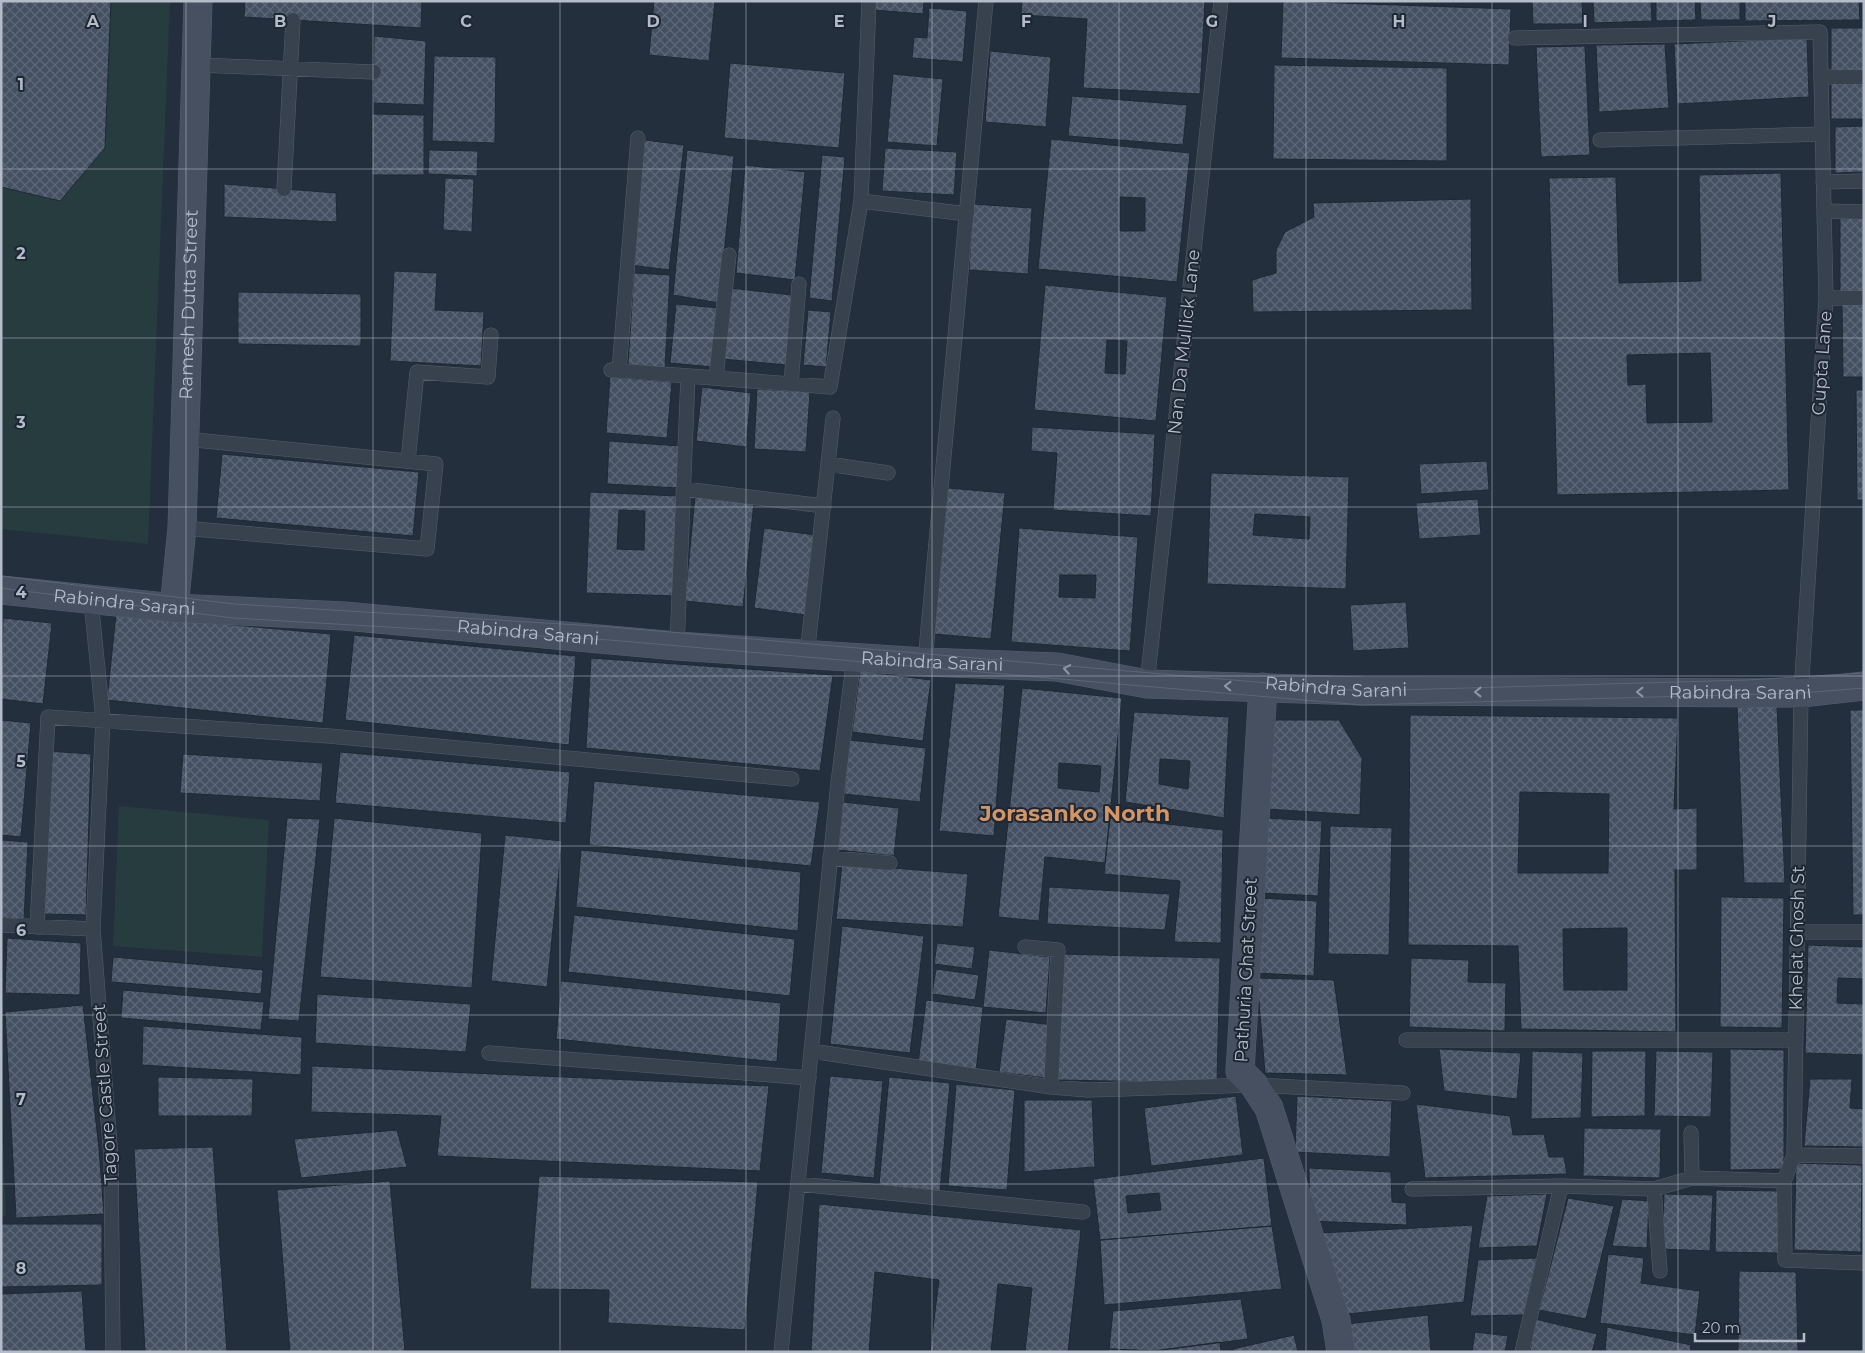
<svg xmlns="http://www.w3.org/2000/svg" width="1865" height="1353" font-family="Montserrat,sans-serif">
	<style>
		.green { fill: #263c3f }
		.building { fill: url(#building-cross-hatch); stroke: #1f2835; fill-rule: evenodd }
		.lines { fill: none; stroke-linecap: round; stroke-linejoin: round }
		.lane-casing { stroke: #565f6c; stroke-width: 15 }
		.secondary-casing { stroke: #565f6c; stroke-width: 29 }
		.lane { stroke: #38414e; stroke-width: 14 }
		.secondary { stroke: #465061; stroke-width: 28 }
		.tram { stroke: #5a6575; stroke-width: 1 }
		.oneway { stroke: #8e96a5 }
		.grid { fill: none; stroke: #b4bcc9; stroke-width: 1; stroke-opacity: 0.55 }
		.labels { text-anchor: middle; stroke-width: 4; stroke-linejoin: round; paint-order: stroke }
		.street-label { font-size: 18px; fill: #b4bcc9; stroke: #1d2633 }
		.district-label { font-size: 22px; font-weight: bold; fill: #d59563; stroke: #1d2633 }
		.grid-label { font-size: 16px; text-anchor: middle; font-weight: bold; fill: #b4bcc9; stroke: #1d2633; stroke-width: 4; stroke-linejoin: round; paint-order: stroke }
	</style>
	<defs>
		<pattern id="building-cross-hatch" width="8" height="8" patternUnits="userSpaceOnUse" patternTransform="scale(1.25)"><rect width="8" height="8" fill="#455162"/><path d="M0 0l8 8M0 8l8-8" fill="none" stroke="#5d6877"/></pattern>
	</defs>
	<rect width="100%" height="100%" fill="#242f3e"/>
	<path class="green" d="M1 1H170L148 544 1 529Z
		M119 806 269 820 262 957 113 946Z
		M1 1096 6 1216H1Z"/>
	<path class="building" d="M1 1H111L105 148 60 201 1 187Z
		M245 1H422L421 28 244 17Z
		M654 1H715L709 61 649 55Z
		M875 1H924L923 14 874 10Z
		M1022 1H1205L1200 94 1083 88 1087 19 1021 15Z
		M1283 1 1511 9 1509 65 1281 58Z
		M1532 1H1582L1583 24H1533Z
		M1593 1H1651L1652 21 1594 23Z
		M1656 1H1695L1696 20 1656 21Z
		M1700 1H1740V20H1701Z
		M1745 1H1859L1860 20 1745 21Z
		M929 8 967 11 963 62 912 58 914 37 927 38Z
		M1831 28H1864V119H1831Z
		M374 36 426 41 424 105 373 103Z
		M1807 38 1809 97 1677 104 1674 44Z
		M1665 44 1669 108 1599 112 1596 45Z
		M1585 46 1590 155 1541 157 1536 47Z
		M990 51 1051 57 1046 127 985 122Z
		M434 56 496 57 495 143 432 141Z
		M730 63 845 73 839 148 724 138Z
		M1274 65 1447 68V161L1273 159Z
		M893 74 943 79 937 146 887 142Z
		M1072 96 1187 105 1183 145 1068 136Z
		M372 114 424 115V175H372Z
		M1864 126V172L1835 173V127Z
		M1051 139 1190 153 1177 282 1038 269ZM1120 197 1145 198V231H1120Z
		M645 140 684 145 669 270 630 265Z
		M885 148 957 152 954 195 882 191Z
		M429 150 478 151 477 176 428 174Z
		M687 150 734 156 719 303 673 295Z
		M822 155 845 157 832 301 809 298Z
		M745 165 805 172 795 280 736 273Z
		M1781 173 1789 490 1557 495 1549 178 1616 177 1619 283 1701 281 1699 175ZM1710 353 1712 422 1647 423 1646 384 1628 385 1627 355Z
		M445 178 474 179 472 232 443 230Z
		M224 184 336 193 337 222 224 217Z
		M1471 199 1472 310 1253 312 1252 280 1276 273V250L1285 232 1314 217 1313 203Z
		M973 204 1032 208 1028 274 969 270Z
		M1840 218H1864V292H1840Z
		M394 271 437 273 435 310 484 312 481 366 390 361Z
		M634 273 670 275 665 368 628 365Z
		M1045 285 1167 297 1156 421 1034 410ZM1107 340 1127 341 1125 374 1105 373Z
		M730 288 792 295 787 365 722 359Z
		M238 292 361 294V346L238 344Z
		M1842 303H1864V377H1843Z
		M676 304 719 308 713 367 670 363Z
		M808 310 831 312 826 367 803 365Z
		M610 377 672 382 667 438 606 433Z
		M702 387 751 393 746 447 696 441Z
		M757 389 810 392 806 452 754 449Z
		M1856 390H1864V500H1857Z
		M1032 427 1155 434 1151 516 1053 510 1057 453 1031 451Z
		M609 441 680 446 678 488 607 484Z
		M222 454 419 472 413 536 216 518Z
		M1487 461 1489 490 1421 494 1419 464Z
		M1211 473 1349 477 1346 589 1207 584ZM1255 514 1310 517 1309 539 1253 535Z
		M948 488 1005 493 991 639 934 634Z
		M590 492 678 496 675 596 586 593ZM619 510 645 511 644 550 617 549Z
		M695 496 754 502 743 607 685 601Z
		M1478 499 1481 535 1419 539 1416 503Z
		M764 528 815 535 805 615 754 608Z
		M1019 528 1138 537 1130 651 1011 642ZM1060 575H1096L1095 598 1059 597Z
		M1406 602 1409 648 1353 651 1350 605Z
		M116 614 331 634 323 723 107 700Z
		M3 618 52 623 43 704 1 699Z
		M354 635 576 656 569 745 345 720Z
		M591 658 833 675 820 771 586 748Z
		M860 671 931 680 923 741 852 732Z
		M955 683 1005 685 994 836 939 831Z
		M1022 688 1122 698 1105 863 1045 857 1039 921 998 917ZM1059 763 1101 766 1099 792 1058 788Z
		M1777 706 1785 883H1744L1737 707Z
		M1850 710H1864V915H1853Z
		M1134 712 1229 717 1224 818 1125 802ZM1160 759 1190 761 1188 789 1159 784Z
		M1410 715 1678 718 1674 809 1697 808V870H1675L1676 1032 1521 1029 1518 946 1408 945ZM1520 792 1609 794 1608 873H1518ZM1627 928V990H1564L1563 929Z
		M1 720 31 723 21 837 1 835Z
		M1272 720H1339L1362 758 1360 815 1266 809Z
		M849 740 926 748 920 802 844 794Z
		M47 751 91 754 86 915 44 914Z
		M340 752 570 772 566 823 335 803Z
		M183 754 323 763 320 801 180 793Z
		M594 781 820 802 811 866 589 845Z
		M843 802 899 808 894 856 838 850Z
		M287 818 320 819 299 1021 268 1019Z
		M334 818 482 833 472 988 320 977Z
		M1110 818 1223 830 1221 943 1174 942 1180 881 1104 874Z
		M1264 818 1322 821 1318 896 1261 893Z
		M1330 826 1392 828 1389 955 1328 954Z
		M505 835 562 841 547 987 491 981Z
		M1 840 28 842 24 919 1 918Z
		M581 850 801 872 798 931 576 907Z
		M842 864 968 874 963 927 836 919Z
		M1049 887 1170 894 1165 930 1047 924Z
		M1721 897 1784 898 1782 1028 1720 1027Z
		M1259 898 1317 901 1314 976 1256 973Z
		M574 915 795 939 790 996 568 972Z
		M842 926 924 936 910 1053 830 1044Z
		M7 938 81 943 80 995 5 993Z
		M937 943 975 947 972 969 934 964Z
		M1808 945 1864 947V979L1838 978 1837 1003 1864 1004V1055L1805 1053Z
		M989 950 1050 957 1046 1013 983 1007Z
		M1061 954 1220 958 1217 1083 1058 1080Z
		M113 957 263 970 261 994 111 982Z
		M1411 958 1469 960 1468 982 1506 983 1505 1031 1409 1027Z
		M936 969 979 975 975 1000 932 994Z
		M1257 978 1334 980 1347 1075 1265 1073Z
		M561 981 781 1003 777 1062 556 1039Z
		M123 990 264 1002 261 1030 121 1018Z
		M317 994 471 1004 466 1052 315 1043Z
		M926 1000 983 1007 976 1072 918 1064Z
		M83 1005 99 1149 104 1214 16 1218 5 1012Z
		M1006 1019 1052 1025 1045 1078 999 1072Z
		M143 1026 302 1037 301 1075 142 1065Z
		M1439 1049 1521 1053 1517 1099 1444 1091Z
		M1730 1049 1784 1050V1169L1730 1170Z
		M1532 1051 1583 1053 1581 1118 1531 1119Z
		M1592 1051H1646L1645 1116 1591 1117Z
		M1656 1051 1713 1052 1711 1117 1654 1116Z
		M312 1066 769 1086 760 1171 437 1156 441 1116 311 1112Z
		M830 1076 883 1081 874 1178 821 1173Z
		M158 1077 253 1079 252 1116H158Z
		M889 1077 950 1083 940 1191 879 1185Z
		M1810 1079H1852L1850 1108 1864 1109V1147L1804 1146Z
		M956 1084 1015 1090 1007 1190 948 1186Z
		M1236 1096 1243 1155 1151 1166 1144 1108Z
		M1297 1096 1392 1101 1390 1157 1295 1152Z
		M1024 1100H1092L1095 1167 1024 1172Z
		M1416 1104 1510 1116 1513 1135 1544 1134 1549 1157H1564L1567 1174 1425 1178Z
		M1584 1128 1661 1129 1660 1178 1583 1176Z
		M397 1130 407 1167 301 1178 294 1139Z
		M213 1147 227 1352H145L134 1149Z
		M1264 1158 1272 1226 1100 1240 1093 1179ZM1159 1193 1161 1210 1128 1213 1126 1196Z
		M1796 1163 1862 1165 1861 1252 1794 1250Z
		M1309 1168 1391 1172 1392 1202 1406 1203 1407 1225 1310 1221Z
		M539 1176 758 1182 745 1330 608 1323 609 1290 530 1289Z
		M390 1181 405 1352H290L277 1190Z
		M1716 1190 1779 1191V1253L1715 1252Z
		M1547 1194 1537 1246 1478 1248 1487 1196Z
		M1664 1194 1713 1195 1710 1251 1662 1249Z
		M1568 1198 1614 1206 1586 1319 1539 1310Z
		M1622 1199 1649 1201 1647 1248 1612 1246Z
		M819 1204 1081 1230 1068 1352H1025L1032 1288 998 1284 991 1352H930L939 1280 875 1272 869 1352H811Z
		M1 1224H102V1285L1 1287Z
		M1473 1225 1464 1302 1347 1314 1320 1233Z
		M1272 1226 1282 1289 1104 1305 1100 1240Z
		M1608 1254 1644 1258 1641 1283 1700 1291 1695 1335 1600 1323Z
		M1537 1258 1524 1315 1470 1316 1478 1260Z
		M1739 1271 1796 1272 1798 1352H1738Z
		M82 1291 86 1352H1V1294Z
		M1241 1299 1248 1339 1154 1351 1109 1349 1113 1311Z
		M1428 1315 1431 1352H1352L1347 1324Z
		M1535 1319 1597 1334 1592 1352H1530Z
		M1607 1327 1691 1345 1690 1352H1605Z
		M1475 1332 1508 1336 1505 1352H1472Z
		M1294 1335 1298 1352H1234L1233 1349Z
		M1220 1342 1221 1352H1154V1351Z
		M1109 1349 1154 1351V1352H1108Z"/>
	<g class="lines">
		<defs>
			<path id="lane" d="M869 1 861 201 967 214
				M1515 38 1820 32 1826 298 1801 693 1794 1155 1784 1181 1785 1260 1864 1263
				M196 65 374 72
				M1821 77H1864
				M1600 140 1822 134
				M1823 182 1864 181
				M284 189 293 20
				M1824 211 1864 212
				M1826 298H1864
				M611 370 830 387 861 201
				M619 371 638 138
				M716 378 729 255
				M791 384 799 284
				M408 461 417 372 488 377 491 335
				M828 464 888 473
				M684 489 824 506
				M182 528 427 549 436 464 185 439
				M91 601 103 719 93 929
				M677 646 688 376
				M807 655 833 418
				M925 662 986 1
				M1147 684 1221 1
				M830 858 890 863
				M1 925 93 929 111 1158 113 1352
				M37 927 48 717 329 736 792 779
				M1798 932H1864
				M1025 947 1058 950 1051 1087
				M1406 1040H1796
				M811 1051 1051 1087 1088 1090 1254 1085 1403 1093
				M489 1053 809 1078
				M1691 1133 1692 1178
				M1794 1155 1864 1156
				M798 1184 1083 1212
				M1412 1189 1561 1186
				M1654 1189 1660 1271
				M781 1352 838 783 854 657
				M1522 1352 1561 1186 1654 1189 1692 1178 1784 1181"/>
			<g id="secondary">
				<path id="s1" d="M1 590 174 608 344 616 677 646 925 662 1057 667 1147 684 1362 691 1801 693 1864 686"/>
				<path id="s2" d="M174 608 182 528 198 1"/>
				<path d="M1263 687 1240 1071 1254 1085 1269 1108 1336 1320 1341 1352"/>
			</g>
		</defs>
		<use href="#lane" class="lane-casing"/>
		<use href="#secondary" class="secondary-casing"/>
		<use href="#lane" class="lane"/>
		<use href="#secondary" class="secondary"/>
		<g class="tram">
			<path id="s3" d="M1 576 234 604 611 627 1362 691 1747 680 1864 673"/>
			<path d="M1 588 233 618 610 640 1362 705 1801 693 1864 688"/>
		</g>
	</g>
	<defs><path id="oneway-chevron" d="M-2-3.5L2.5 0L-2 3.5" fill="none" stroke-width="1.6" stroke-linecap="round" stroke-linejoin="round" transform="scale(1.25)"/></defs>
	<g class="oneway">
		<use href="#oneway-chevron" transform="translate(1067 669) rotate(-170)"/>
		<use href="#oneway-chevron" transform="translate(1228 686) rotate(-178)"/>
		<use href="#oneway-chevron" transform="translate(1478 692) rotate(-180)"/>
		<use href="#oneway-chevron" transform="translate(1640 692) rotate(-180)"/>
	</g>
	<path class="grid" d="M186 1V1352M373 1V1352M560 1V1352M746 1V1352M932 1V1352M1119 1V1352M1306 1V1352M1492 1V1352M1678 1V1352M1 169H1864M1 338H1864M1 507H1864M1 676H1864M1 846H1864M1 1015H1864M1 1184H1864"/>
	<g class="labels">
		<g class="street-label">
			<text dy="6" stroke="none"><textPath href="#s2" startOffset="304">Ramesh Dutta Street</textPath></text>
			<text transform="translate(1184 342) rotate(-84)" y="6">Nan Da Mullick Lane</text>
			<text transform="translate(1822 363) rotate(-86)" y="6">Gupta Lane</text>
			<text dy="6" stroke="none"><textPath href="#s1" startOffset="124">Rabindra Sarani</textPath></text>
			<text dy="6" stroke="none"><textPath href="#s1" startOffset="529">Rabindra Sarani</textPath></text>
			<text dy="6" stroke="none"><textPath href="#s1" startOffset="934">Rabindra Sarani</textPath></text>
			<text dy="6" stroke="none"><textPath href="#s3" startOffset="1340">Rabindra Sarani</textPath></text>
			<text dy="6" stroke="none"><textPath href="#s1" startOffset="1744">Rabindra Sarani</textPath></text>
			<text transform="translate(1797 938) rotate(-89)" y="6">Khelat Ghosh St</text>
			<text transform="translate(1246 970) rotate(-87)" y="6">Pathuria Ghat Street</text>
			<text transform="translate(105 1094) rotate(-94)" y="6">Tagore Castle Street</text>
		</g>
		<g class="district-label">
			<text x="1075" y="821">Jorasanko North</text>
		</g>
	</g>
	<g class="grid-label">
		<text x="93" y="27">A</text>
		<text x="280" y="27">B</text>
		<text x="466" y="27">C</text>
		<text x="653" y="27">D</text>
		<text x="839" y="27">E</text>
		<text x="1026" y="27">F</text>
		<text x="1212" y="27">G</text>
		<text x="1399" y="27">H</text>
		<text x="1585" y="27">I</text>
		<text x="1772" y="27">J</text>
		<text x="21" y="90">1</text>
		<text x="21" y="259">2</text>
		<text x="21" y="428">3</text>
		<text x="21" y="598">4</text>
		<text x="21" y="767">5</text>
		<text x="21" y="936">6</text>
		<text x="21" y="1105">7</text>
		<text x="21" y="1274">8</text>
	</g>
	<rect width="1865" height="1353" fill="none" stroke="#b4bcc9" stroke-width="5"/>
	<path d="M1695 1333v8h109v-8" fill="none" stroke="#b4bcc9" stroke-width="2.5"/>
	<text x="1702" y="1333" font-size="15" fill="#b4bcc9" stroke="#1d2633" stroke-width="4" paint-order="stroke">20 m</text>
</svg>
